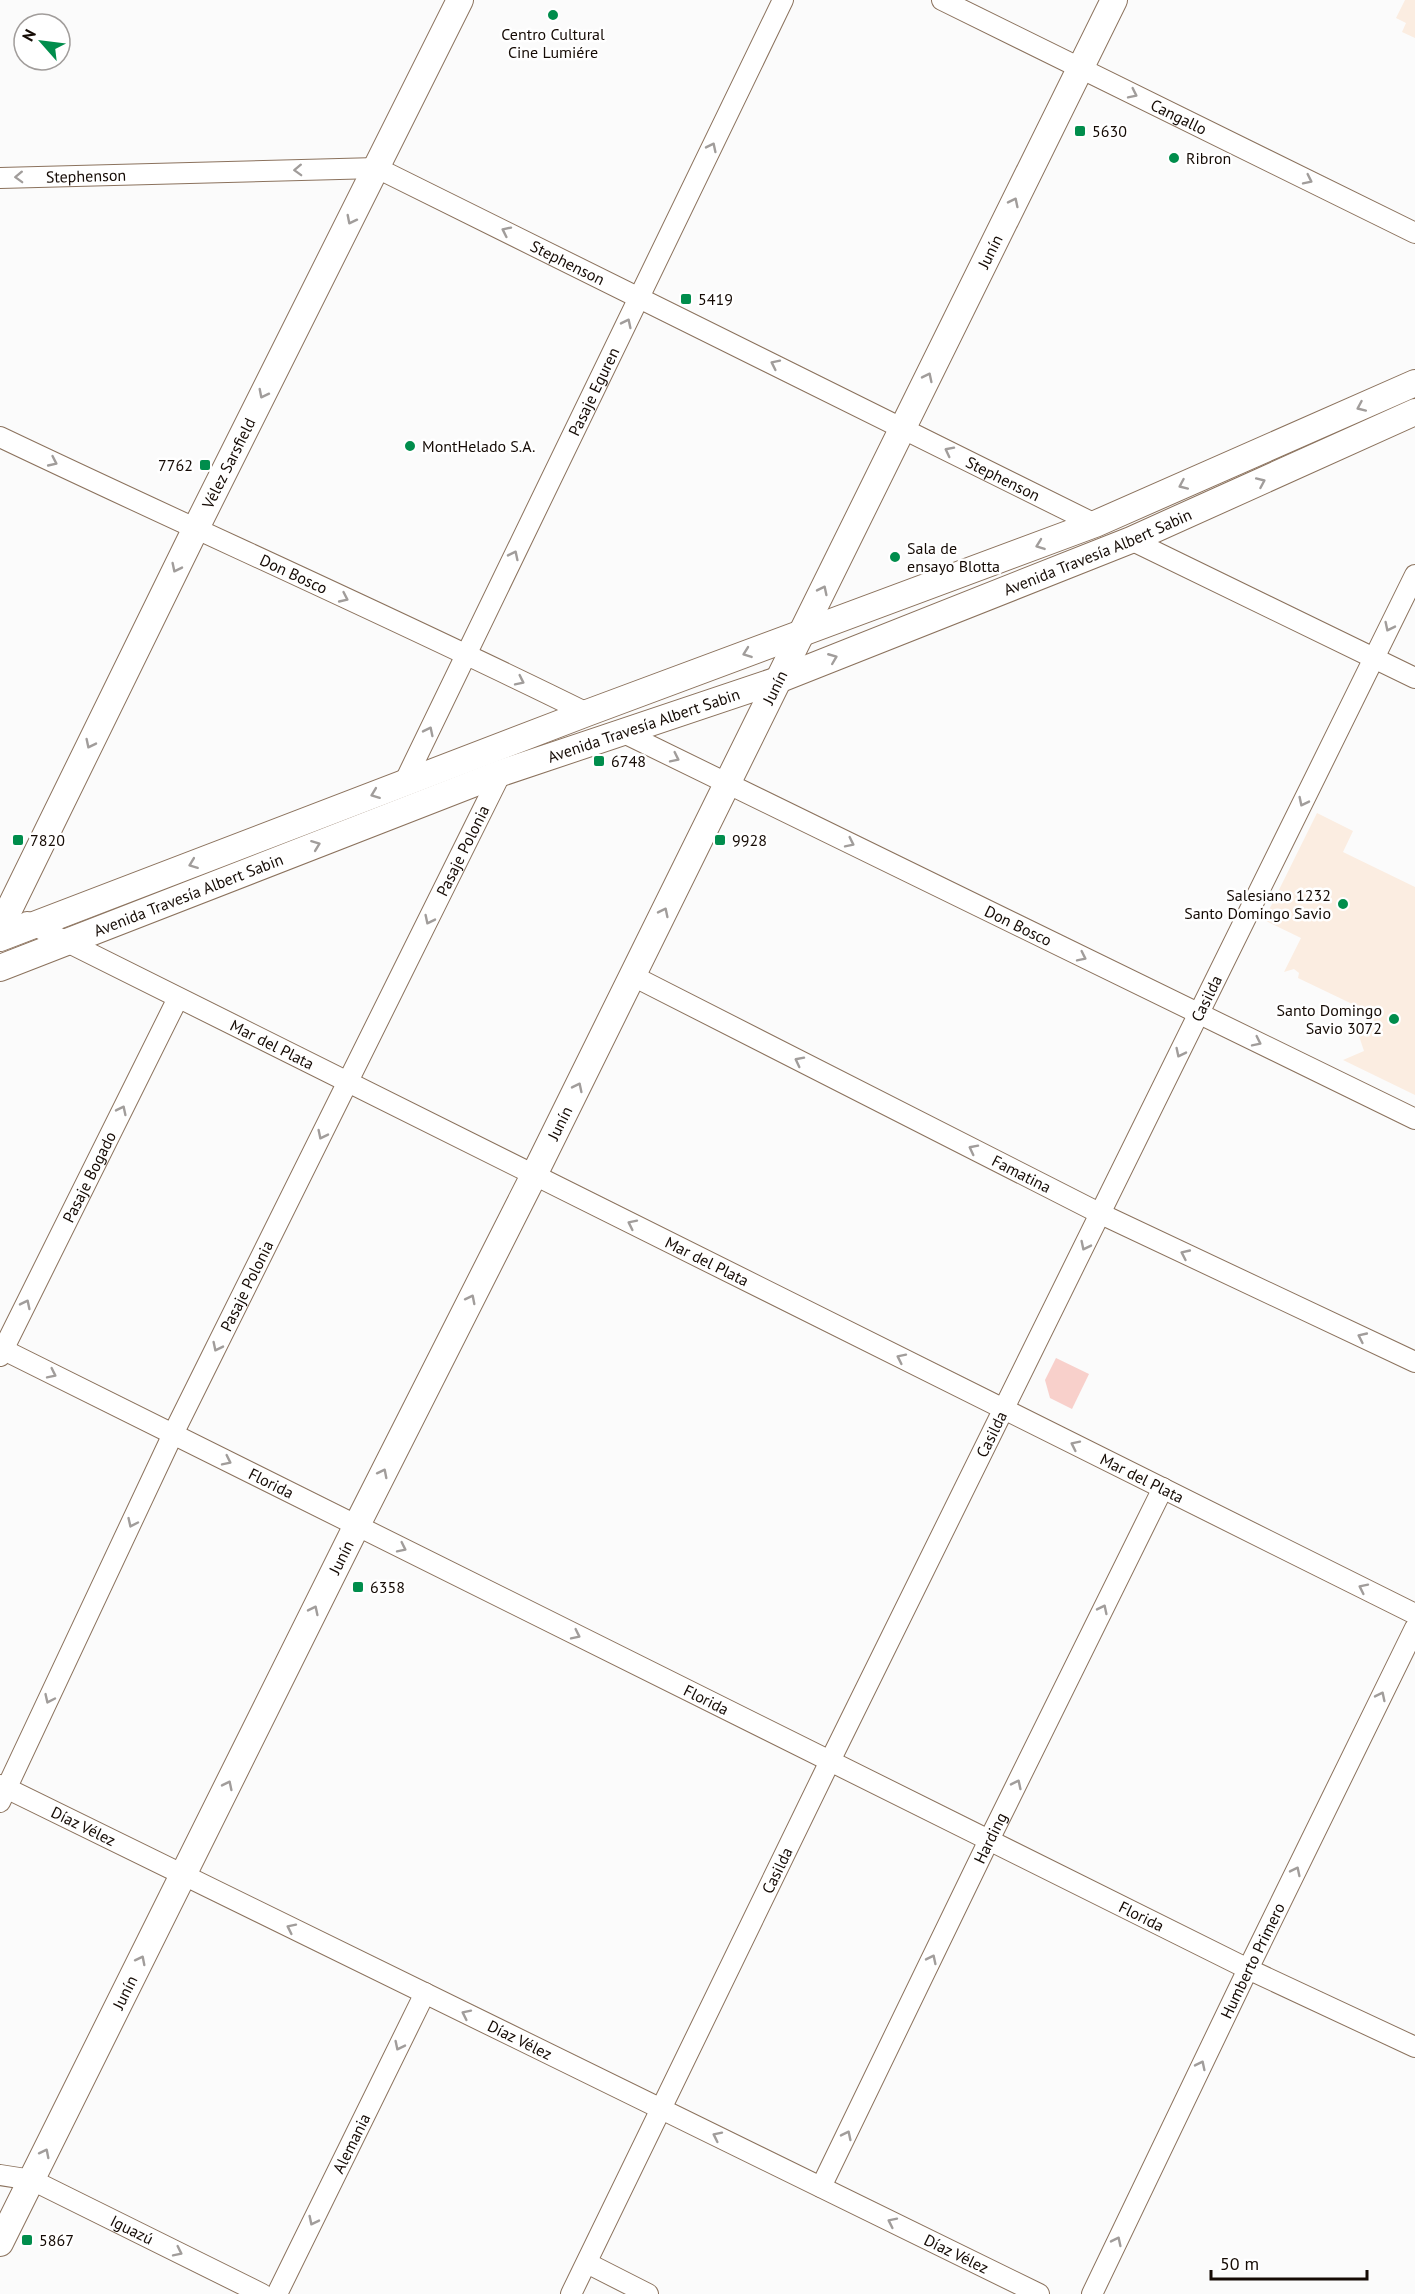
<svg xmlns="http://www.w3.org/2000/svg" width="1415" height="2294" font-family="'PT Sans',sans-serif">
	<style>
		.built { fill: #fbede1 }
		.green { fill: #f8d0cb }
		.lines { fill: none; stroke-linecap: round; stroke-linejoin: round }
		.minor-casing { stroke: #8b725d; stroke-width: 22 }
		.major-casing { stroke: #8b725d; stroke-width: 28 }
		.minor { stroke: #fff; stroke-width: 20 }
		.major { stroke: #fff; stroke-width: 26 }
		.oneway { stroke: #a19d9b }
		.poi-dot { fill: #008d4c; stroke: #fff; stroke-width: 2 }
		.labels { text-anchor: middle; stroke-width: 5; stroke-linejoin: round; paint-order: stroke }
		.poi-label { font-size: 16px; fill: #150b05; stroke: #fff; text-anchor: start }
		.street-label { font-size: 16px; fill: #150b05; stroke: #fff }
	</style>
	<rect width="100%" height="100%" fill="#fbfbfb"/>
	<path class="built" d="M1405 0H1415V38L1402 32 1406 23 1396 18Z
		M1317 813 1353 831 1343 852 1415 887V1095L1343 1060 1364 1051 1357 1030 1375 1025 1371 1013 1298 978 1299 973 1294 969 1284 972 1301 938 1264 920Z"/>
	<path class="green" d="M1056 1358 1089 1374 1072 1409 1050 1398 1045 1380Z"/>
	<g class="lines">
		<defs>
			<g id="minor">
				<path id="s1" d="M942 0 1415 233"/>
				<path id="s2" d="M0 178 377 168 1095 524"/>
				<path id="s3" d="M0 437C195 530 393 617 587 713"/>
				<path d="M1131 540 1415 678"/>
				<path id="s4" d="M622 732 1415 1119"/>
				<path id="s5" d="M404 783 783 0"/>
				<path id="s6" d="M27 922 1415 1614"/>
				<path id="s7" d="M633 976 1101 1214 1415 1362"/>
				<path id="s8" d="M0 1348 1248 1969 1415 2047"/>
				<path id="s9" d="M0 1356 178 998"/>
				<path id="s10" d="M0 1785 1039 2294"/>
				<path id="s11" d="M0 1802 173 1434 501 773"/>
				<path id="s12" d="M0 2175 32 2180 262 2294"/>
				<path id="s13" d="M821 2187 989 1840 1163 1488"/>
				<path d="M587 2263 648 2294"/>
				<path id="s14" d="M277 2294 425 1993"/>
				<path id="s15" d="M571 2294 830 1761 1415 575"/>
				<path id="s16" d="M1092 2294 1248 1969 1415 1628"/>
			</g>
			<g id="major">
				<path id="s17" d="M0 928 195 530 460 0"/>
				<path d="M0 938 587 713 1095 524 1415 383"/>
				<path id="s18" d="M0 968 501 773 778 680 1131 540 1415 412"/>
				<path id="s19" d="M0 2243 357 1525 534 1175 1114 0"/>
			</g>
		</defs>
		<use href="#minor" class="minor-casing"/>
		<use href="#major" class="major-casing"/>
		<use href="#minor" class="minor"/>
		<use href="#major" class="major"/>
	</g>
	<defs><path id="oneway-chevron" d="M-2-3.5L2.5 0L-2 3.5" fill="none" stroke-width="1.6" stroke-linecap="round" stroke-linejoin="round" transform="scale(1.5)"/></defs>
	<g class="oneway">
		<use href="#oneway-chevron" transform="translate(1133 94) rotate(26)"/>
		<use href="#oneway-chevron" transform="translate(712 147) rotate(-64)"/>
		<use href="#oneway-chevron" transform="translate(298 170) rotate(178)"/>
		<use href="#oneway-chevron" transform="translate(19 177) rotate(178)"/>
		<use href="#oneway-chevron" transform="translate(1308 180) rotate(26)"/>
		<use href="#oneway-chevron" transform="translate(1014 202) rotate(-64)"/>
		<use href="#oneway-chevron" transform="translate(351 220) rotate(117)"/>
		<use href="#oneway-chevron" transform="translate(506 231) rotate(-154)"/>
		<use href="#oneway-chevron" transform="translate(627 323) rotate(-64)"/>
		<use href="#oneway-chevron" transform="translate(775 364) rotate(-154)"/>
		<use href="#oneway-chevron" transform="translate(928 377) rotate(-64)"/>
		<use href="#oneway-chevron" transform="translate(263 394) rotate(117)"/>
		<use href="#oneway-chevron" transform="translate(1361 407) rotate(156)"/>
		<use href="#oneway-chevron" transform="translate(949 451) rotate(-153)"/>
		<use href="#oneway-chevron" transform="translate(53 462) rotate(25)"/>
		<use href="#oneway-chevron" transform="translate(1261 482) rotate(-24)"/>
		<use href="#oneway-chevron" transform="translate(1183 485) rotate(156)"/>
		<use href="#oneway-chevron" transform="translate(1040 545) rotate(160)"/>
		<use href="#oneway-chevron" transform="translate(514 555) rotate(-64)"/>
		<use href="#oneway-chevron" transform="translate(176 568) rotate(116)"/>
		<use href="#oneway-chevron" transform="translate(823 590) rotate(-64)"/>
		<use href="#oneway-chevron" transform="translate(344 598) rotate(25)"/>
		<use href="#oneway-chevron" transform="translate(1389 627) rotate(116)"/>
		<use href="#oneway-chevron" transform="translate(747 653) rotate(160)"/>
		<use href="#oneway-chevron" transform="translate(833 658) rotate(-22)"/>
		<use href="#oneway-chevron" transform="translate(520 681) rotate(26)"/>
		<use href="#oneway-chevron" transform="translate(429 731) rotate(-64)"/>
		<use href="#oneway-chevron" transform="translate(90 744) rotate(116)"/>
		<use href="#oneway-chevron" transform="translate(675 758) rotate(26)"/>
		<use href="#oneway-chevron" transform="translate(375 794) rotate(159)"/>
		<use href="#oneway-chevron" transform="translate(1303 802) rotate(116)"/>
		<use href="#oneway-chevron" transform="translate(850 843) rotate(26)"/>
		<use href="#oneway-chevron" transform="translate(316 845) rotate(-21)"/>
		<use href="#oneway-chevron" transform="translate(193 864) rotate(159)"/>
		<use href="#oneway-chevron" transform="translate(664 912) rotate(-64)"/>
		<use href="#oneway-chevron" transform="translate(429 920) rotate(116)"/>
		<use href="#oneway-chevron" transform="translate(1082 957) rotate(26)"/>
		<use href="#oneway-chevron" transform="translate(1257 1042) rotate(26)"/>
		<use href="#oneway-chevron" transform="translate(1180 1053) rotate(116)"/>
		<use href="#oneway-chevron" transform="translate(799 1061) rotate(-153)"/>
		<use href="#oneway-chevron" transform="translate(578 1087) rotate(-64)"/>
		<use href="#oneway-chevron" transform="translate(122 1110) rotate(-64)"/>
		<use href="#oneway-chevron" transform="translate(322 1135) rotate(116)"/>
		<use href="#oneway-chevron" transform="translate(973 1149) rotate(-153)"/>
		<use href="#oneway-chevron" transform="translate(632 1224) rotate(-154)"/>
		<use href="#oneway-chevron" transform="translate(1085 1246) rotate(116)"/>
		<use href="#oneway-chevron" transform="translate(1185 1254) rotate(-155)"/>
		<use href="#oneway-chevron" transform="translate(471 1299) rotate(-63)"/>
		<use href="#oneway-chevron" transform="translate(26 1304) rotate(-64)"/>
		<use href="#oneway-chevron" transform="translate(1362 1337) rotate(-155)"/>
		<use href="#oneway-chevron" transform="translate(217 1347) rotate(116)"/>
		<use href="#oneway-chevron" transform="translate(901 1358) rotate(-154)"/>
		<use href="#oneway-chevron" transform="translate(52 1374) rotate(26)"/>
		<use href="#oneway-chevron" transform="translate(1075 1445) rotate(-154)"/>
		<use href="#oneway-chevron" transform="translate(227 1461) rotate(26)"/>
		<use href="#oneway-chevron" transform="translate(383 1473) rotate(-63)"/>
		<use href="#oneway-chevron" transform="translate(132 1523) rotate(115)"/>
		<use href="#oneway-chevron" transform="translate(402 1548) rotate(26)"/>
		<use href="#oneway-chevron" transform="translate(1363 1588) rotate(-154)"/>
		<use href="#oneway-chevron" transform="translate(1103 1609) rotate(-64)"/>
		<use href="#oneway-chevron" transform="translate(314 1610) rotate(-64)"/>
		<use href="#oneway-chevron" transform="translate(576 1635) rotate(26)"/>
		<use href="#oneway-chevron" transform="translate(1381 1696) rotate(-64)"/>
		<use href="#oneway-chevron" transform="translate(49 1699) rotate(115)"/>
		<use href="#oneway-chevron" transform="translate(1017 1784) rotate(-64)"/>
		<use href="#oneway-chevron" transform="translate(228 1785) rotate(-64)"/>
		<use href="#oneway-chevron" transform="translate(1296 1871) rotate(-64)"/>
		<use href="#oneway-chevron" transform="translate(291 1928) rotate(-154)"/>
		<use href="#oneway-chevron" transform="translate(932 1959) rotate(-64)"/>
		<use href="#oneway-chevron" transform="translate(141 1960) rotate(-63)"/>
		<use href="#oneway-chevron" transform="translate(466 2014) rotate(-154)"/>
		<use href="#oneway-chevron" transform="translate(399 2046) rotate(116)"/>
		<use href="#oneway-chevron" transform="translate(1201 2065) rotate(-64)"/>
		<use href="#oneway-chevron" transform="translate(847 2135) rotate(-64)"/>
		<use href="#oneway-chevron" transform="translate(717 2136) rotate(-154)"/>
		<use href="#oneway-chevron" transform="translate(45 2153) rotate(-63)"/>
		<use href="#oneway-chevron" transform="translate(313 2221) rotate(116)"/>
		<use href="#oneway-chevron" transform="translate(892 2222) rotate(-154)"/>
		<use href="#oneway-chevron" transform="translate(1117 2241) rotate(-64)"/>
		<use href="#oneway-chevron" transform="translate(178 2252) rotate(26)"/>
	</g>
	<g class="poi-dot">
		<circle cx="553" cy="15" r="6"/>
		<rect x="1074" y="125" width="12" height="12" rx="3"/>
		<circle cx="1174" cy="158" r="6"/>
		<rect x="680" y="293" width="12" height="12" rx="3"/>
		<circle cx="410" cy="446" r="6"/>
		<rect x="199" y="459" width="12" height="12" rx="3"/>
		<circle cx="895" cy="557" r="6"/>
		<rect x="593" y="755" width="12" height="12" rx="3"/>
		<rect x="12" y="834" width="12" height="12" rx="3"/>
		<rect x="714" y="834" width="12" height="12" rx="3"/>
		<circle cx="1343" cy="904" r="6"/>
		<circle cx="1394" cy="1019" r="6"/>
		<rect x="352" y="1581" width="12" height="12" rx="3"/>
		<rect x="21" y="2234" width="12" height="12" rx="3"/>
	</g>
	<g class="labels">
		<g class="poi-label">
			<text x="553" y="40" text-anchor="middle">Centro Cultural<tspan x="553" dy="18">Cine Lumiére</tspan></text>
			<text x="1092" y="137">5630</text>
			<text x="1186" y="164">Ribron</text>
			<text x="698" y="305">5419</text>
			<text x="422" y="452">MontHelado S.A.</text>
			<text x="193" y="471" text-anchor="end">7762</text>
			<text x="907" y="554">Sala de<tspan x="907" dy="18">ensayo Blotta</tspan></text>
			<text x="611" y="767">6748</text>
			<text x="30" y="846">7820</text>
			<text x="732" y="846">9928</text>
			<text x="1331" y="901" text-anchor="end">Salesiano 1232<tspan x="1331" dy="18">Santo Domingo Savio</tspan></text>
			<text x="1382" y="1016" text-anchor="end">Santo Domingo<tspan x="1382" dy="18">Savio 3072</tspan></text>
			<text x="370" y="1593">6358</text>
			<text x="39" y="2246">5867</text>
		</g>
		<g class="street-label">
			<text dy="6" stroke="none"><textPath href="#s1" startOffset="264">Cangallo</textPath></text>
			<text dy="6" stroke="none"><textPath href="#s2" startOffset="86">Stephenson</textPath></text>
			<text dy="6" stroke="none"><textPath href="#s19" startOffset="2224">Junín</textPath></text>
			<text dy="6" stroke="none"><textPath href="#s2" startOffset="590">Stephenson</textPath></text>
			<text dy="6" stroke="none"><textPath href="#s5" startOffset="435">Pasaje Eguren</textPath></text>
			<text dy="6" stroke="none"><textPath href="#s17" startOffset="518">Vélez Sarsfield</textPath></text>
			<text dy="6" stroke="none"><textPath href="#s2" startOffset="1076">Stephenson</textPath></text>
			<text dy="6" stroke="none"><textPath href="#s18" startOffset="1174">Avenida Travesía Albert Sabin</textPath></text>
			<text dy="6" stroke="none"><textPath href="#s3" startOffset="324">Don Bosco</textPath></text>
			<text dy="6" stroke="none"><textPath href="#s19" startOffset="1738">Junín</textPath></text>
			<text dy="6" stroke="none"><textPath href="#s18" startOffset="688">Avenida Travesía Albert Sabin</textPath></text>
			<text dy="6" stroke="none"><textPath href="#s11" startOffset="1058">Pasaje Polonia</textPath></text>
			<text dy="6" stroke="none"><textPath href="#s18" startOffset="202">Avenida Travesía Albert Sabin</textPath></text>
			<text dy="6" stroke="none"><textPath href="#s4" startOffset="441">Don Bosco</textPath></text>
			<text dy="6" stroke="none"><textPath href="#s15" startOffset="1443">Casilda</textPath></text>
			<text dy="6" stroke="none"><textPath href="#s6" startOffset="274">Mar del Plata</textPath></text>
			<text dy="6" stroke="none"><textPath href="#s19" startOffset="1252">Junín</textPath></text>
			<text dy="6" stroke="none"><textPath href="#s7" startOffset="436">Famatina</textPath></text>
			<text dy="6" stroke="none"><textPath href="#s9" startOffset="200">Pasaje Bogado</textPath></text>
			<text dy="6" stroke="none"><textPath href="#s6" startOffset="760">Mar del Plata</textPath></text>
			<text dy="6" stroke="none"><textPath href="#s11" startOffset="572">Pasaje Polonia</textPath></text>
			<text dy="6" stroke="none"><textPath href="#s15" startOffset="957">Casilda</textPath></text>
			<text dy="6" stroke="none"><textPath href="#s6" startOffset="1246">Mar del Plata</textPath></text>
			<text dy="6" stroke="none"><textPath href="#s8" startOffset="303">Florida</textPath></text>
			<text dy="6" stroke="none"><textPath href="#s19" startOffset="766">Junín</textPath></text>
			<text dy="6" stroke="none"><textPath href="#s8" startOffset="789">Florida</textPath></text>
			<text dy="6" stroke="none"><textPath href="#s10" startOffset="93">Díaz Vélez</textPath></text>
			<text dy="6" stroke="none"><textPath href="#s13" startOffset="388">Harding</textPath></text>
			<text dy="6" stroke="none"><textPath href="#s15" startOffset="471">Casilda</textPath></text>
			<text dy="6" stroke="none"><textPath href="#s8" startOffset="1275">Florida</textPath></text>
			<text dy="6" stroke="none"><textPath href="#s16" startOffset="370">Humberto Primero</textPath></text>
			<text dy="6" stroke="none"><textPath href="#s19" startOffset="280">Junín</textPath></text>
			<text dy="6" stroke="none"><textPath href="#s10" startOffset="579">Díaz Vélez</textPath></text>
			<text dy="6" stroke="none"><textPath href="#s14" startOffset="168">Alemania</textPath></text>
			<text dy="6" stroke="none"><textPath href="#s12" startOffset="144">Iguazú</textPath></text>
			<text dy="6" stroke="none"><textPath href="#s10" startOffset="1065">Díaz Vélez</textPath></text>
		</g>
	</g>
	<g transform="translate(42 42) rotate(298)"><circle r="28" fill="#ffffff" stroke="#a19d9b" stroke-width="1.5"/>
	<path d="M0-4.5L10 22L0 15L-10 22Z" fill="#008d4c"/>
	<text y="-9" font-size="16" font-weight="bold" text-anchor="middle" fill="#150b05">N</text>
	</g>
	<path d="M1211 2270v9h156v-9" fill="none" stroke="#150b05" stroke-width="3"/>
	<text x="1220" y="2270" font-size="18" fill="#150b05" stroke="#ffffff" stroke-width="4.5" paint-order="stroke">50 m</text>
</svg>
